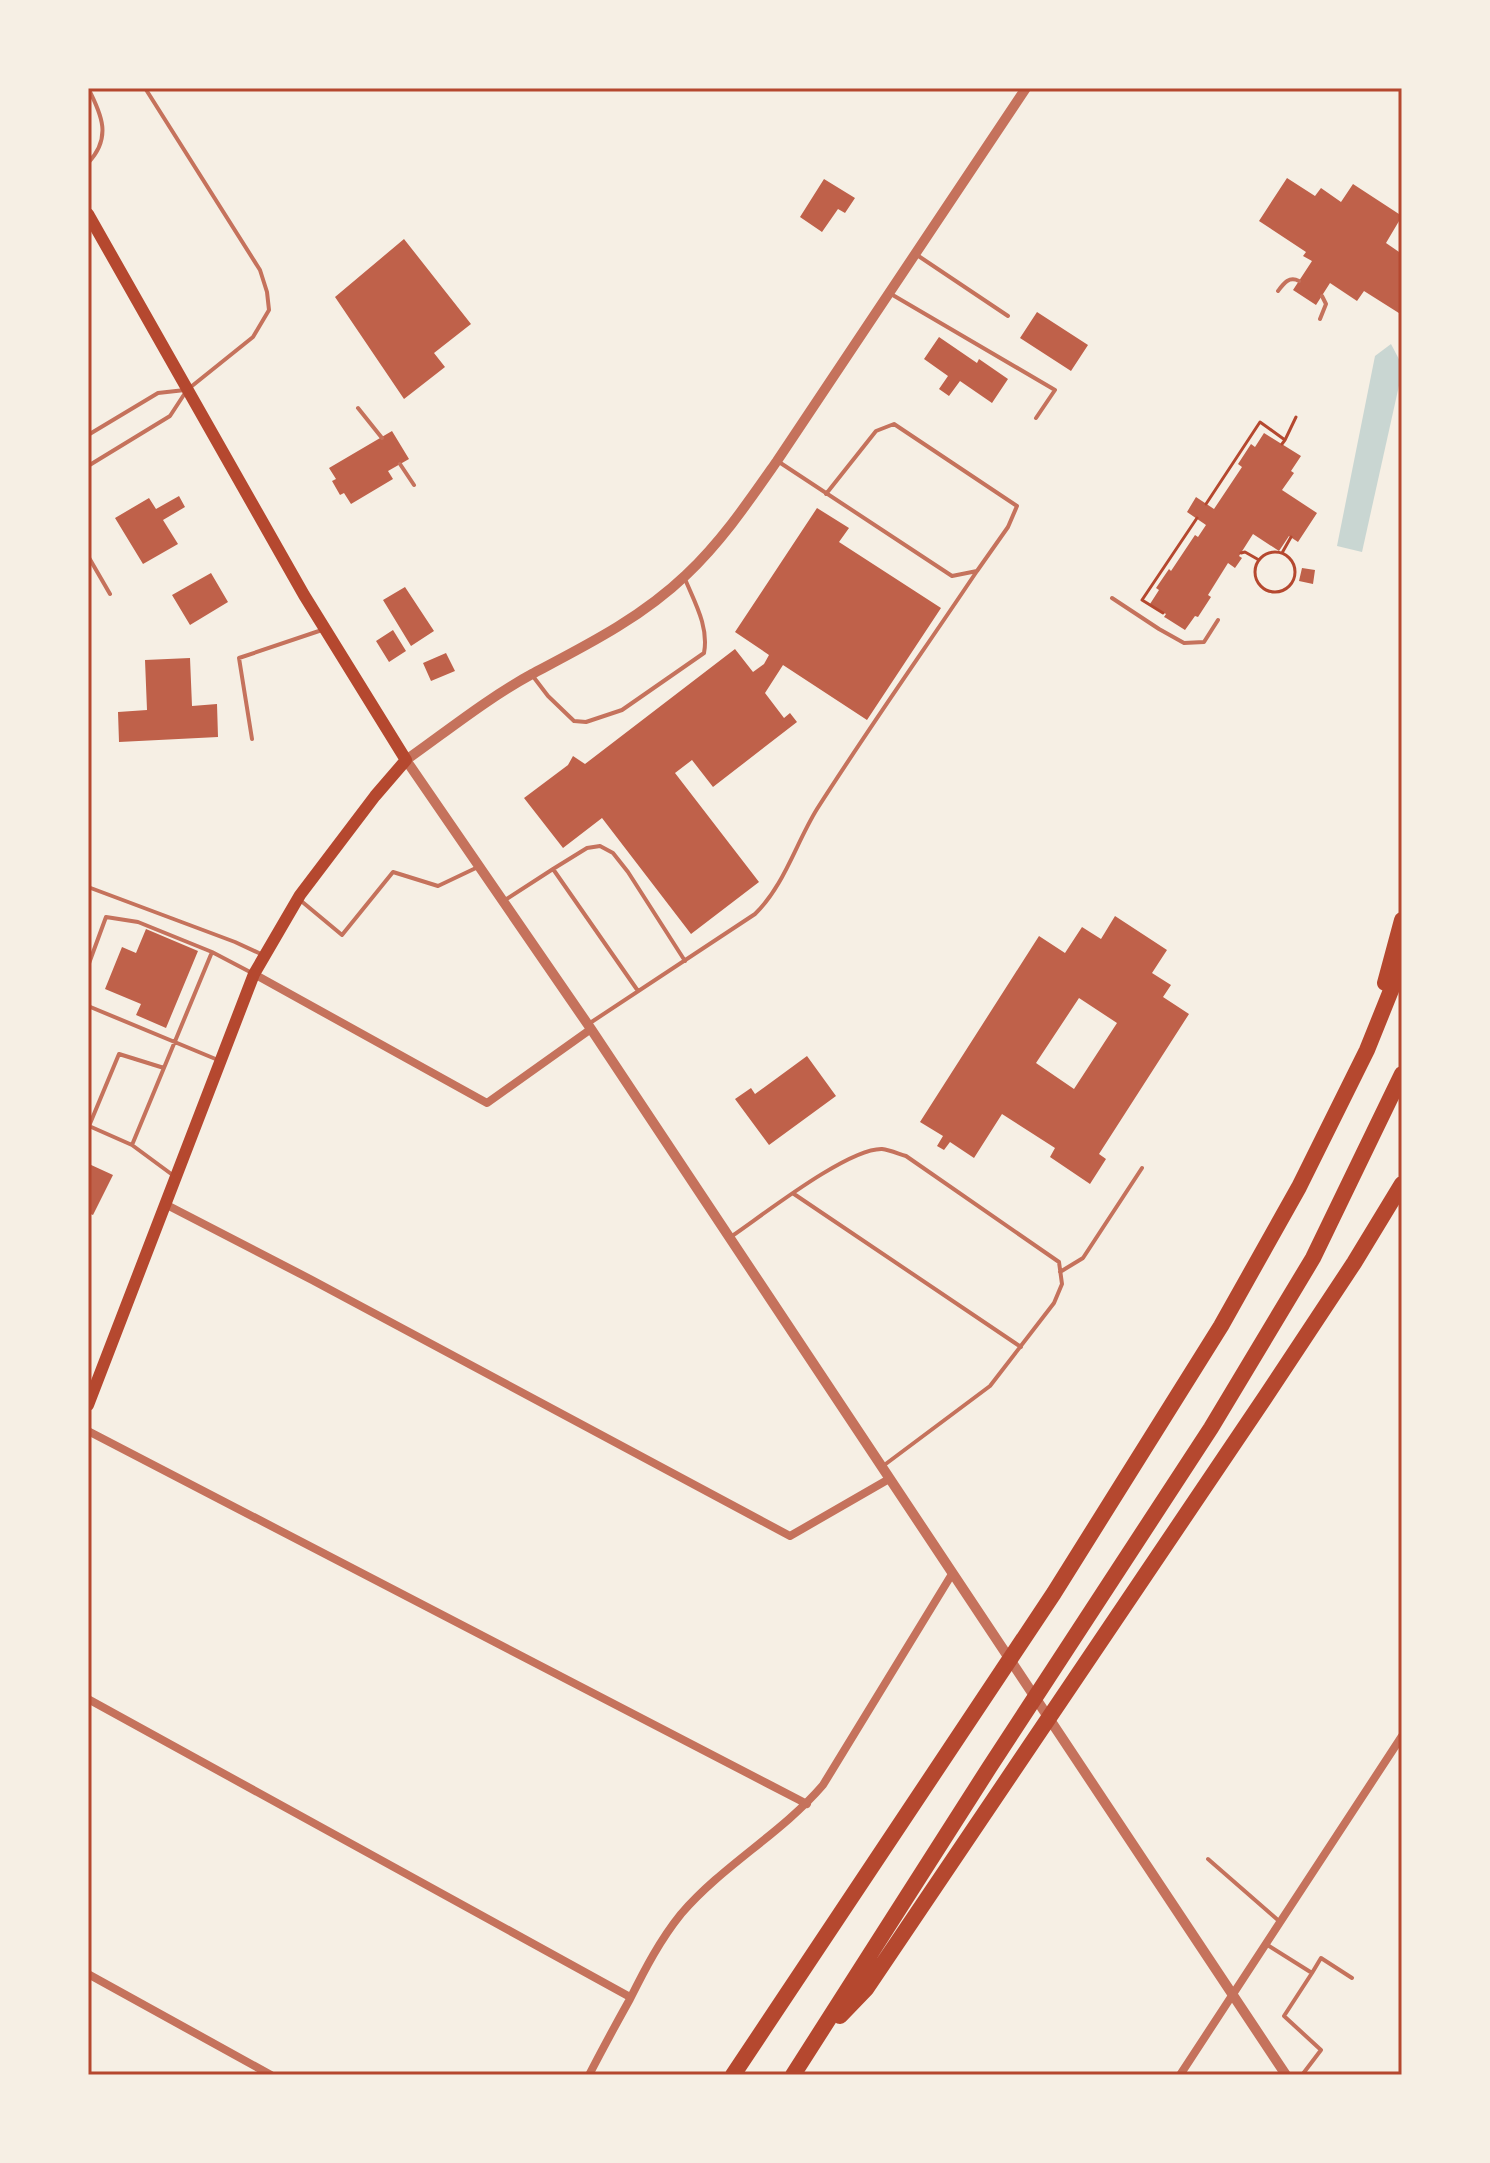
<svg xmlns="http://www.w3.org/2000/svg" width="1490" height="2163" font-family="'Open Sans',sans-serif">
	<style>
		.water { fill: #c9d6d2 }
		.building { fill: #bf614a; fill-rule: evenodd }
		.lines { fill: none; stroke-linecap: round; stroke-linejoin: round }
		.path { stroke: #b5482f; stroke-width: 3 }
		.service { stroke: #c5725c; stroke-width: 4 }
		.minor { stroke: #c5725c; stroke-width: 8 }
		.tertiary { stroke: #c5725c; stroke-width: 10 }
		.secondary { stroke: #b5482f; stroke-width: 12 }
		.motorway { stroke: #b5482f; stroke-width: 16 }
		.neatline { fill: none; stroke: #b5482f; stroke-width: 3 }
	</style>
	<rect width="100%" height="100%" fill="#f6efe4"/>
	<path class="water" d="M1391 344 1402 365V372L1362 552 1337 546 1375 356Z"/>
	<path class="building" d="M1287 178 1315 196 1321 188 1341 202 1353 184 1402 216 1386 243 1402 254V315L1364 291 1357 301 1330 283 1316 305 1293 290 1312 261 1303 256 1306 252 1259 221Z
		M824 179 855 198 845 213 838 209 822 232 800 217Z
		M404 239 471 324 434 353 445 367 404 399 335 297Z
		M1037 312 1088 345 1071 371 1020 338Z
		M939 337 977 363 979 359 1008 379 992 403 960 381 949 396 939 389 948 376 924 359Z
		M392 431 409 459 388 471 393 479 351 504 344 493 340 495 332 481 336 479 329 468Z
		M1264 433 1301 456 1291 471 1294 473 1282 490 1317 513 1298 542 1289 536 1279 551 1253 534 1239 556 1242 558 1235 568 1228 563 1208 595 1211 597 1198 617 1195 616 1185 630 1166 618 1164 617 1166 614 1150 604 1159 590 1156 588 1169 569 1171 571 1195 535 1198 537 1206 525 1187 512 1196 497 1214 509 1242 467 1238 464 1251 444 1255 447Z
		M179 496 185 507 163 520 178 544 143 564 115 518 149 498 156 509Z
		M817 508 849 528 839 542 941 608 867 720 783 665 765 693 784 718 790 713 797 722 713 787 692 760 675 773 759 882 691 934 602 818 563 848 524 798 568 765 573 756 585 764 735 649 753 672 764 664 769 655 735 632Z
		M1302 568 1315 570 1313 584 1299 581Z
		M211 573 228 602 190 625 172 595Z
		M405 587 434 631 411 646 383 600Z
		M393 630 406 651 389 662 376 641Z
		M446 653 455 671 431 681 423 663Z
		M190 658 192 706 217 704 218 737 119 742 118 712 147 710 145 660Z
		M1115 916 1167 950 1152 973 1171 985 1163 997 1189 1014 1099 1154 1106 1159 1090 1184 1050 1157 1055 1148 1002 1114 974 1158 950 1142 944 1150 937 1146 943 1136 920 1122 1039 936 1065 953 1082 927 1101 939ZM1079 998 1117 1023 1074 1089 1036 1063Z
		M146 929 198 951 166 1028 136 1015 141 1004 105 989 122 947 136 953Z
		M807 1056 836 1096 769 1145 735 1099 751 1088 755 1094Z
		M89 1164 113 1175 93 1215 88 1213Z"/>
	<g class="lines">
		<path class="path" d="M1285 440 1296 417
			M1206 504 1260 422 1285 440 1282 444
			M1255 572a20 20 0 1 1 40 0a20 20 0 1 1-40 0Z
			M1241 553 1245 552 1259 560
			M1282 553 1291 537
			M1163 613 1142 600 1197 518"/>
		<path class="service" d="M88 163C112 138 102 115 88 88
			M917 255 1008 316
			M1278 291C1284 283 1289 276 1299 281
			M891 294 1055 390 1036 418
			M1320 319 1326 304 1322 296
			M358 408 382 438
			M88 435 158 393 185 390
			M779 462 952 576 977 571 1008 527 1017 506 894 424 876 431 826 494
			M400 464 414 485
			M88 466 170 416 187 390 253 337 269 310 267 292 260 270 145 88
			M88 556 110 594
			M1112 598 1159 629 1184 643 1204 642 1218 620
			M532 675 548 696 574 721 586 722 622 710 704 653C709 627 695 603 685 579
			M252 739 239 658 322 630
			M553 869 587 848 600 846 613 853 628 872 685 961
			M88 887 235 942 261 954
			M300 900 342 935 393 872 438 886 478 867
			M505 900 553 869 638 991
			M88 966 106 917 138 922 212 952 252 973
			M88 1006 218 1060
			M590 1023 755 914C784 886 796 843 817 809 868 729 924 650 977 571
			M164 1068 119 1054 89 1126 132 1145 174 1176
			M132 1145 212 952
			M794 1194 1021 1347
			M732 1236C763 1215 848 1148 882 1149 890 1150 899 1154 906 1156L1059 1262 1062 1284 1054 1303 990 1386 883 1466
			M1060 1272 1083 1258 1142 1168
			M1208 1859 1279 1921
			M1266 1944 1312 1973 1284 2016 1321 2050 1302 2075
			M1312 1973 1321 1958 1352 1978"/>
		<path class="minor" d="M254 974 487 1103 591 1029
			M165 1204 312 1280 790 1536 889 1479
			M88 1431 807 1804
			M88 1699 630 1997
			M88 1974 271 2075
			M589 2075C602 2050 616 2024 630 1999 645 1969 660 1940 681 1914 723 1865 781 1834 823 1785L952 1574
			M1180 2075 1402 1736"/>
		<path class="tertiary" d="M1026 88 777 461C749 501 722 541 686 575 641 618 587 645 532 674 488 698 447 731 406 760L591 1029 1286 2075"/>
		<path class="secondary" d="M88 214 304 595 406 760 375 796 300 895 254 974 88 1405"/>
		<path class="motorway" d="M1385 983 1402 920
			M840 2016 866 1989 1266 1396 1354 1263 1402 1184
			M733 2075 1054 1593 1221 1326 1299 1187 1367 1050 1402 963
			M793 2075 989 1768 1211 1428 1313 1258 1402 1074"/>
	</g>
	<rect width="1490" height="2163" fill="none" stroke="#f6efe4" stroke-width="180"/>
	<rect x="90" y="90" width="1310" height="1983" class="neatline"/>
</svg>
